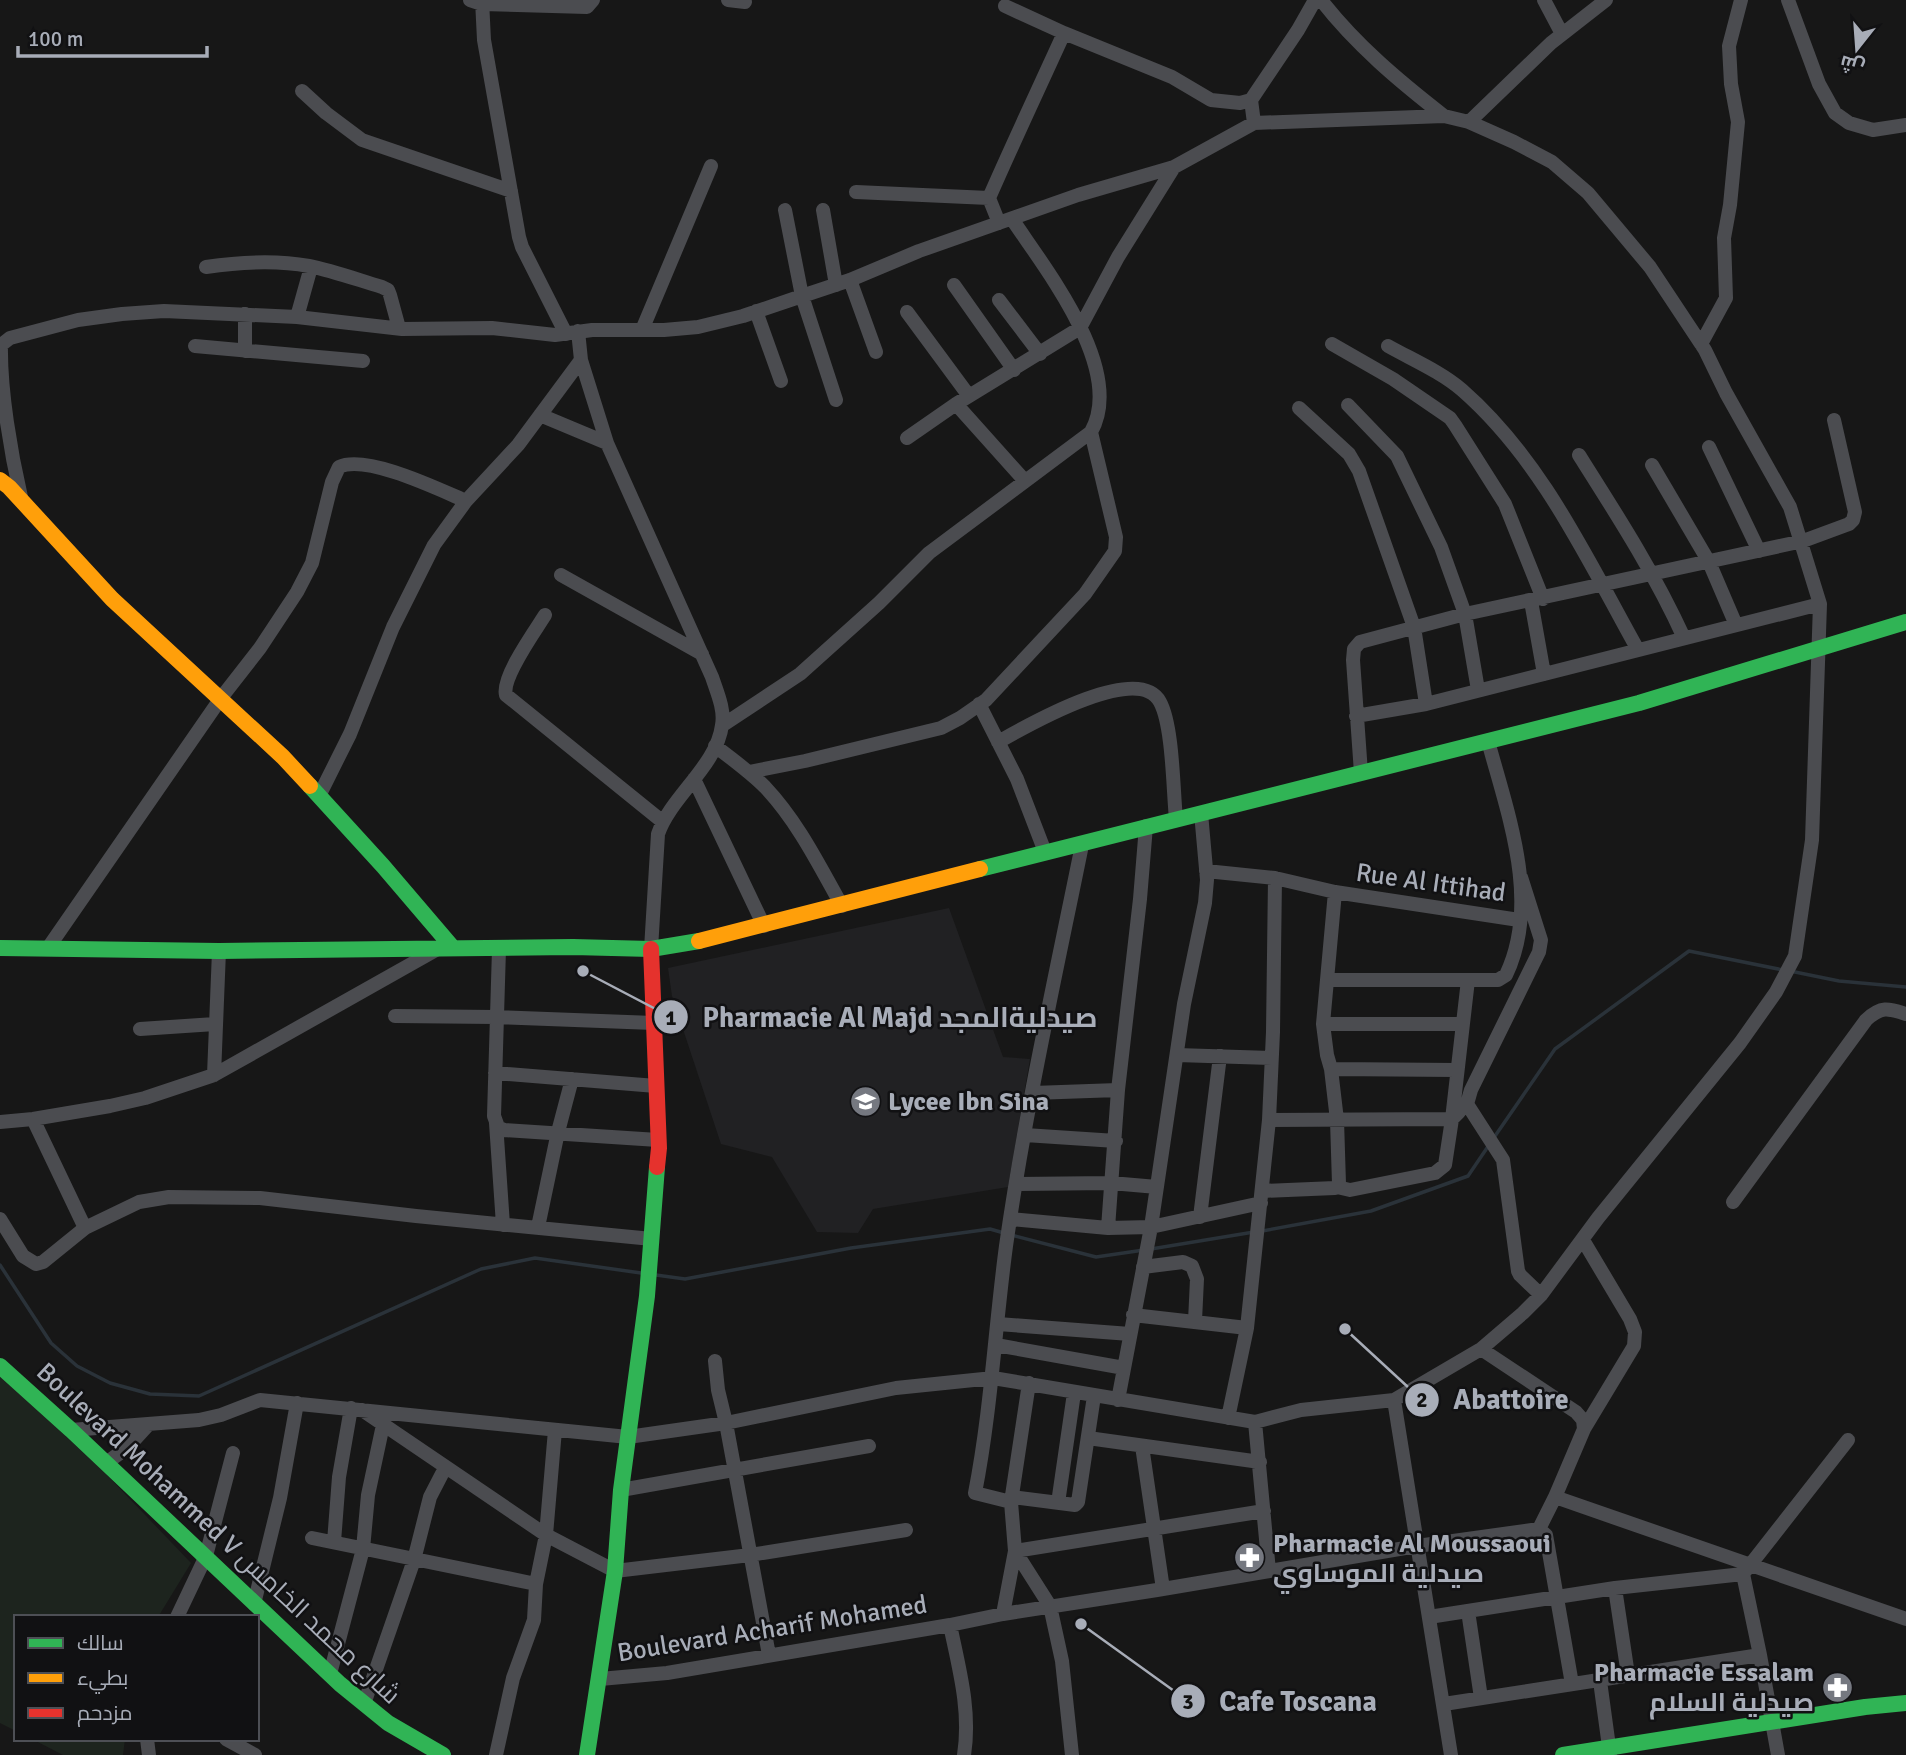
<svg xmlns="http://www.w3.org/2000/svg" width="1906" height="1755" font-family="Signika,Cairo,sans-serif">
	<style>
		.built { fill: #212123 }
		.green { fill: #1d241e }
		.lines { fill: none; stroke-linecap: round; stroke-linejoin: round }
		.stream { stroke: #2a3239; stroke-width: 3.5 }
		.street { stroke: #4b4c50; stroke-width: 14 }
		.fast { stroke: #30b455; stroke-width: 16 }
		.slow { stroke: #ff9f0a; stroke-width: 16 }
		.jam { stroke: #e5322d; stroke-width: 16 }
		.labels { text-anchor: middle; stroke-width: 5; stroke-linejoin: round; paint-order: stroke }
		.street-label { font-size: 26px; fill: #a8adb8; stroke: #111113 }
		.poi-label { font-size: 26px; font-weight: bold; fill: #a8adb8; stroke: #111113; text-anchor: start }
		.leader { fill: none; stroke: #a8adb8; stroke-width: 2.5 }
		.callout-dot { fill: #a8adb8; stroke: #111113; stroke-width: 2.5 }
		.mark-label { font-size: 21px; text-anchor: middle; font-weight: bold; fill: #111 }
		.callout-label { font-size: 28px; text-anchor: middle; font-weight: bold; fill: #a8adb8; stroke: #111113; stroke-width: 5; stroke-linejoin: round; paint-order: stroke }
	</style>
	<rect width="100%" height="100%" fill="#171717"/>
	<path class="built" d="M949 908 1003 1057 1030 1059 1008 1187 873 1209 858 1233 817 1232 772 1157 721 1144 672 996 668 968Z"/>
	<path class="green" d="M0 1375 104 1472 191 1563 158 1617H16V1731L0 1723Z
		M32 1739H125L123 1755H63Z"/>
	<g class="lines">
		<path class="stream" d="M1790 971 1839 981 1906 987
			M1493 1139 1555 1049 1689 951 1783 970
			M1262 1231 1371 1211 1468 1176 1489 1145
			M1011 1235 1096 1257 1144 1250
			M1151 1249 1254 1232
			M0 1265 51 1343 77 1366 110 1383 150 1394 199 1396 481 1269 535 1258 641 1273
			M656 1275 685 1279 851 1248 990 1229 1004 1233"/>
		<path class="street" d="M470 0 482 4 587 7 593 0
			M482 0 484 40 519 237 522 247 566 334
			M728 0 745 2
			M1321 0C1356 45 1399 81 1444 116
			M1544 0 1562 34
			M1788 0 1819 84 1835 113 1849 123 1873 130 1906 125
			M1005 6 1064 33
			M302 91 326 113 362 140 511 191
			M1469 122 1551 43 1606 0
			M1254 123 1251 100 1298 30 1315 0
			M856 192 989 198
			M785 210 802 296 836 400
			M823 210 836 285
			M999 223 989 198C1013 143 1039 88 1064 33L1172 77 1211 100 1240 103 1251 100
			M206 267C240 262 276 260 309 266 334 271 358 280 382 287L388 290 390 295 399 328
			M850 280 876 352
			M954 285 1014 370
			M999 300 1040 354
			M756 311 781 381
			M907 312 969 396
			M245 314V351
			M297 317 311 267
			M642 330 711 166
			M578 331 581 360 607 443 712 677C717 692 725 710 722 725 717 766 671 796 658 834L651 949
			M1332 344 1393 379 1450 418 1455 425 1505 504 1543 599
			M1701 344 1726 298 1724 238 1730 205 1738 122 1731 84 1729 46 1741 0
			M195 346 363 361
			M1388 346C1413 360 1441 372 1462 390 1542 460 1587 559 1638 650
			M956 404 1025 481
			M1348 405 1397 456 1441 547 1465 614 1478 690
			M1299 408 1349 454 1359 471 1414 627 1426 704
			M540 415 607 443
			M907 438 956 404 1080 328 1118 257 1174 167
			M1709 447 1759 551
			M1579 455C1617 515 1655 574 1684 638
			M1652 465 1709 562 1736 625
			M21 497C11 454 0 390 1 345L10 338 78 320 122 314 164 311 297 317 402 329 492 328 555 335 592 330H664L698 327 743 316 802 296 850 280 919 251 1078 195 1174 167 1254 123 1444 116 1469 122 1514 142 1552 162 1588 193 1650 267 1705 350 1726 393 1790 507 1820 604 1812 840 1795 956 1776 992 1740 1043 1598 1218 1541 1295 1523 1313 1481 1349 1394 1400 1301 1410 1255 1422 993 1378 896 1388 726 1423 628 1437 260 1400 221 1415 199 1420 71 1430
			M561 575 702 654
			M1531 601 1544 674
			M545 615C535 631 501 678 506 695L663 822
			M979 704 1017 779 1045 852
			M1356 716 1426 704 1820 604
			M723 725 800 674 879 603 929 553 1091 432C1126 370 1046 270 1012 219
			M998 742C1025 727 1138 661 1160 702 1173 726 1173 790 1176 819
			M715 746C732 759 750 772 765 787 798 822 819 865 842 906
			M749 772 805 761 941 728 960 718 986 700 1085 594 1115 551 1116 537 1091 432
			M1361 773 1353 660 1354 649 1360 642 1465 614 1803 541 1849 524 1853 520 1855 512 1834 420
			M694 779 764 926
			M319 796 350 734 393 627 434 545 466 501 518 445 581 360
			M1206 871 1275 878 1335 892 1519 920
			M1521 877 1541 940 1539 952 1471 1090 1467 1104 1503 1160 1518 1271 1520 1275 1541 1295
			M48 948 221 698 260 648 297 592 312 563 332 482 339 467C366 454 438 489 466 501
			M499 949 494 1116 498 1127 504 1130 658 1140
			M1327 980H1498L1506 975C1541 902 1508 815 1488 741
			M395 1016 495 1017 654 1023
			M1323 1024H1462
			M140 1029 215 1024
			M1177 1055 1271 1058
			M1331 1069 1456 1070
			M495 1073 656 1086
			M214 1075 219 951
			M1033 1093 1118 1090
			M33 1119 85 1228
			M1269 1120 1452 1119 1468 980
			M0 1122 33 1119 110 1106 145 1098 214 1075 436 950
			M496 1123 503 1225
			M1025 1135 1116 1141
			M1017 1184 1111 1183 1157 1187
			M1337 1187 1350 1190 1435 1173 1445 1165 1452 1119 1459 1112
			M1262 1191 1335 1188 1339 1184 1337 1120 1331 1069 1327 1055 1323 1024 1335 892
			M1733 1202 1866 1020C1881 1006 1888 1008 1906 1014
			M1200 1217 1220 1056
			M0 1219 23 1256 36 1264 43 1262 85 1228 139 1202 169 1197 260 1198 416 1216 652 1239
			M1011 1219 1108 1228 1151 1227 1261 1203
			M538 1227 558 1132 572 1079
			M1108 1228 1118 1090 1140 899 1146 826
			M1583 1240 1630 1319 1635 1332 1634 1346 1584 1429
			M1143 1267 1183 1262 1192 1266 1197 1279 1195 1321
			M1133 1315 1247 1328 1228 1418
			M998 1324 1130 1334
			M1247 1328 1269 1120 1273 1032 1275 878
			M996 1345 1124 1368
			M1481 1349 1576 1412 1583 1420 1584 1429 1555 1497 1906 1619
			M715 1361 718 1390 726 1423 769 1655
			M1118 1400 1151 1227 1184 1004 1205 903 1207 880 1201 813
			M1394 1400 1451 1755
			M362 1410 546 1535 615 1571 750 1555 906 1530
			M1255 1422 1269 1571
			M1088 1438 1260 1462
			M1142 1446 1163 1589
			M106 1463 127 1448 148 1425
			M621 1490 869 1446
			M1012 1497 1075 1505 1078 1502 1094 1396
			M1011 1502 1029 1383
			M1058 1503 1074 1393
			M1539 1529 1555 1497
			M312 1538 536 1584
			M334 1542 339 1477 351 1408
			M1015 1551 1264 1511
			M1015 1551 1050 1606 1062 1661 1072 1755
			M1743 1574 1760 1655 1778 1755
			M1615 1588 1628 1675
			M254 1604 280 1498 297 1403
			M1468 1611 1481 1698
			M1003 1614 1015 1551 1011 1502 975 1493C991 1411 995 1328 1006 1246 1025 1112 1055 978 1082 845
			M177 1617 206 1556 233 1453
			M1429 1617 1615 1588 1743 1574 1848 1440
			M950 1625C959 1668 971 1711 964 1755
			M330 1674 363 1549 368 1495 383 1425
			M600 1679 667 1673 950 1625 1003 1614 1157 1590 1417 1546 1539 1529 1546 1535 1572 1684
			M1600 1681 1610 1754
			M364 1704 414 1560 430 1497 445 1468
			M1444 1704 1760 1655
			M147 1739 149 1755
			M226 1739 255 1755
			M496 1755 513 1678 534 1620 536 1584 546 1535 555 1430"/>
		<path class="fast" d="M310 786 383 866 453 948
			M980 869 1639 703 1906 622
			M0 948 219 951 573 947 651 949 699 941
			M0 1366 71 1430 340 1684 388 1723 443 1755
			M587 1755 615 1571 621 1490 647 1296 657 1167
			M1563 1755 1865 1707 1906 1703"/>
		<path class="slow" d="M0 480 9 487 112 599 283 757 310 786
			M699 941 980 869"/>
		<path class="jam" d="M651 949 659 1148 657 1167"/>
	</g>
	<defs>
		<symbol id="university-disc" viewBox="-11 -11 22 22"><circle r="9.5" fill="#757880" stroke="#111113"/><path d="M0-5L7-2L0 1L-7-2ZM-4 1L0 2.5L4 1V4Q0 6-4 4Z" fill="#fff"/></symbol>
		<symbol id="pharmacy-disc" viewBox="-11 -11 22 22"><circle r="9.5" fill="#757880" stroke="#111113"/><path d="M-2-6h4v4h4v4h-4v4h-4v-4h-4v-4h4Z" fill="#fff"/></symbol>
	</defs>
	<g fill-rule="evenodd">
		<use href="#university-disc" x="848" y="1084" width="35" height="35"/>
		<use href="#pharmacy-disc" x="1232" y="1540" width="35" height="35"/>
		<use href="#pharmacy-disc" x="1820" y="1670" width="35" height="35"/>
	</g>
	<g class="labels">
		<g class="street-label">
			<text transform="translate(1431 882) rotate(8)" y="9">Rue Al Ittihad</text>
			<text transform="translate(219 1533) rotate(43)" y="9">Boulevard Mohammed V شارع محمد الخامس</text>
			<text transform="translate(772 1628) rotate(-9)" y="9">Boulevard Acharif Mohamed</text>
		</g>
		<g class="poi-label">
			<text x="888" y="1110">Lycee Ibn Sina</text>
			<text x="1273" y="1552">Pharmacie Al Moussaoui<tspan x="1273" dy="30">صيدلية الموساوي</tspan></text>
			<text x="1814" y="1681" text-anchor="end">Pharmacie Essalam<tspan x="1814" dy="30">صيدلية السلام</tspan></text>
		</g>
	</g>
	<path class="leader" d="M583 971L671 1017M1345 1329L1422 1400M1081 1624L1188 1701"/>
	<g class="callout-dot">
		<circle cx="583" cy="971" r="7"/>
		<circle cx="1345" cy="1329" r="7"/>
		<circle cx="1081" cy="1624" r="7"/>
		<circle cx="671" cy="1017" r="18"/>
		<circle cx="1422" cy="1400" r="18"/>
		<circle cx="1188" cy="1701" r="18"/>
	</g>
	<g class="mark-label">
		<text x="671" y="1025">1</text>
		<text x="1422" y="1407">2</text>
		<text x="1188" y="1709">3</text>
	</g>
	<g class="callout-label">
		<text x="900" y="1027">Pharmacie Al Majd صيدليةالمجد</text>
		<text x="1511" y="1409">Abattoire</text>
		<text x="1298" y="1711">Cafe Toscana</text>
	</g>
	<rect x="14" y="1615" width="245" height="126" fill="#111113" stroke="#4d4f55" stroke-width="2"/>
	<rect x="28" y="1638" width="35" height="10" fill="#30b455" stroke="#4d4f55" stroke-width="2"/>
	<text x="77" y="1650" font-size="21" fill="#a8adb8">سالك</text>
	<rect x="28" y="1673" width="35" height="10" fill="#ff9f0a" stroke="#4d4f55" stroke-width="2"/>
	<text x="77" y="1685" font-size="21" fill="#a8adb8">بطيء</text>
	<rect x="28" y="1708" width="35" height="10" fill="#e5322d" stroke="#4d4f55" stroke-width="2"/>
	<text x="77" y="1720" font-size="21" fill="#a8adb8">مزدحم</text>
	<g transform="translate(1857 49) rotate(197)" stroke="#111113" stroke-width="5" paint-order="stroke">
	<path d="M0-5L12 26L0 18L-12 26Z" fill="#a8adb8"/>
	<text y="-10" font-size="19" font-weight="bold" text-anchor="middle" fill="#a8adb8">ش</text>
	</g>
	<path d="M18 46v10h189v-10" fill="none" stroke="#a8adb8" stroke-width="3.5"/>
	<text x="28" y="46" font-size="21" fill="#a8adb8" stroke="#111113" stroke-width="5" paint-order="stroke">100 m</text>
</svg>
